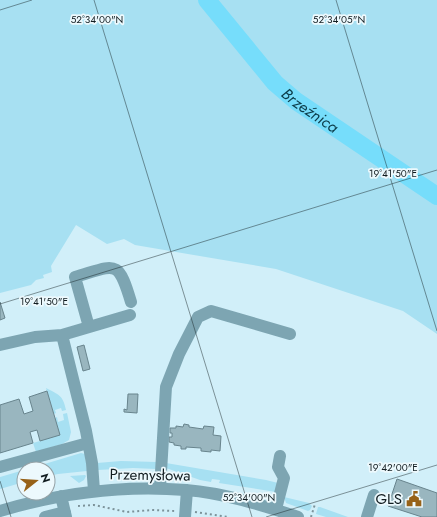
<svg xmlns="http://www.w3.org/2000/svg" width="437" height="517" font-family="Jost,sans-serif">
	<style>
		.green { fill: #a7e0f2 }
		.lines { fill: none; stroke-linecap: round; stroke-linejoin: round }
		.river { stroke: #76ddfb; stroke-width: 18 }
		.building { fill: #99b6bf; stroke: #68848d }
		.path { stroke: #7c9299; stroke-width: 2; stroke-dasharray: 2 3; stroke-linecap: butt }
		.minor { stroke: #7da5b2; stroke-width: 12 }
		.ticks { fill: none; stroke: #111c20; stroke-width: 1; stroke-opacity: 0.45 }
		.labels { text-anchor: middle; stroke-width: 3.5; stroke-linejoin: round; paint-order: stroke }
		.street-label { font-size: 15px; fill: #111c20; stroke: #edf9fd }
		.poi-label { font-size: 15px; fill: #111c20; stroke: #edf9fd; text-anchor: end }
		.water-label { font-size: 16px; font-style: italic; fill: #0c3c49; stroke: #edf9fd }
		.ticks-label { font-size: 10px; text-anchor: middle; fill: #111c20; stroke: #edf9fd; stroke-width: 3.5; stroke-linejoin: round; paint-order: stroke }
	</style>
	<rect width="100%" height="100%" fill="#d1eff9"/>
	<path class="green" d="M0 0H437V334L403 311 276 269 135 245 124 239 107 244 76 225 51 266 52 272 43 275 44 278 36 280 31 285 0 293Z
		M46 388C59 395 63 395 66 410L62 411 61 408 55 410 56 413 54 414Z
		M67 413 71 432 69 440 62 444 36 452 33 443 40 441 55 418 57 417 58 422 64 420 63 414Z
		M81 453 85 454 87 471 58 474 48 476V469H28Z
		M121 461 157 462 156 469 133 468 98 470 97 463Z
		M166 463 266 480 278 483 276 492 219 483 220 480 212 479 211 482 200 480 166 468Z
		M24 470V482L0 489V477Z
		M70 476 85 475 86 476 84 480 79 483Z
		M284 497 309 503 312 506 310 510 308 511 286 503Z
		M318 507H320L348 517H326L316 514Z"/>
	<g class="lines">
		<path class="river" id="s1" d="M207 0 275 83 296 101 437 196"/>
	</g>
	<path class="building" d="M0 302 5 318 0 320Z
		M84 345 90 369 83 371 77 347Z
		M47 391 60 435 40 441 37 430 30 432 33 443 0 453V405L19 399 24 414 33 411 29 397Z
		M128 394H138L137 413 124 412V409L127 410Z
		M184 424 189 425V427L203 429 204 426 214 427 213 435 221 436 220 451 211 450V452L201 451V448L186 447V449H181V446L174 445V443L169 442V437H172V433H170V428H176V426L183 427Z
		M397 479 437 493V517H422L388 506Z"/>
	<g class="lines">
		<path class="path" d="M78 506 94 505 127 512 152 510 175 511
			M195 512 228 517
			M311 517 315 504"/>
		<path class="minor" d="M89 327 75 277C116 265 118 258 131 302
			M0 345 35 337 62 335
			M0 467 88 443
			M160 489 166 387 179 354 198 317 211 311 290 334
			M94 491 92 463 86 431 62 335 130 315
			M61 496 66 517
			M276 509 284 478 278 467 280 456
			M0 511C60 493 124 485 186 490 224 493 262 505 298 517
			M45 517 65 512
			M185 517 187 490
			M367 517 374 495"/>
	</g>
	<path class="ticks" d="M94 0 252 517M336 0 437 331M0 10 32 0M0 304 437 170M0 481 11 517M266 517 437 465"/>
	<defs>
		<symbol id="civic-bare" viewBox="-9 -9 18 18"><path d="M-.6-6.5H3V-4.5H.6V-3L4-1V1h2V6H-6V1h2V-1L-.6-3ZM-1.2 2.5V6h2.4V2.5Z" fill="#976219" stroke="#edf9fd" stroke-width="2.5" paint-order="stroke"/></symbol>
	</defs>
	<g fill-rule="evenodd">
		<use href="#civic-bare" x="403" y="488" width="22" height="22"/>
	</g>
	<g class="labels">
		<g class="street-label">
			<text transform="translate(150 475) rotate(1)" y="5">Przemysłowa</text>
		</g>
		<g class="poi-label">
			<text x="402" y="504">GLS</text>
		</g>
		<g class="water-label">
			<text dy="6" stroke="none"><textPath href="#s1" startOffset="152">Brzeźnica</textPath></text>
		</g>
	</g>
	<g class="ticks-label">
		<text x="97" y="23">52°34'00"N</text>
		<text x="339" y="23">52°34'05"N</text>
		<text x="393" y="177">19°41'50"E</text>
		<text x="44" y="305">19°41'50"E</text>
		<text x="393" y="471">19°42'00"E</text>
		<text x="249" y="501">52°34'00"N</text>
	</g>
	<g transform="translate(36 481) rotate(73)"><circle r="19" fill="#edf9fd" stroke="#95a1a5"/>
	<path d="M0-3L7 15L0 10L-7 15Z" fill="#976219"/>
	<text y="-6" font-size="11" font-weight="bold" text-anchor="middle" fill="#111c20">N</text>
	</g>
</svg>
